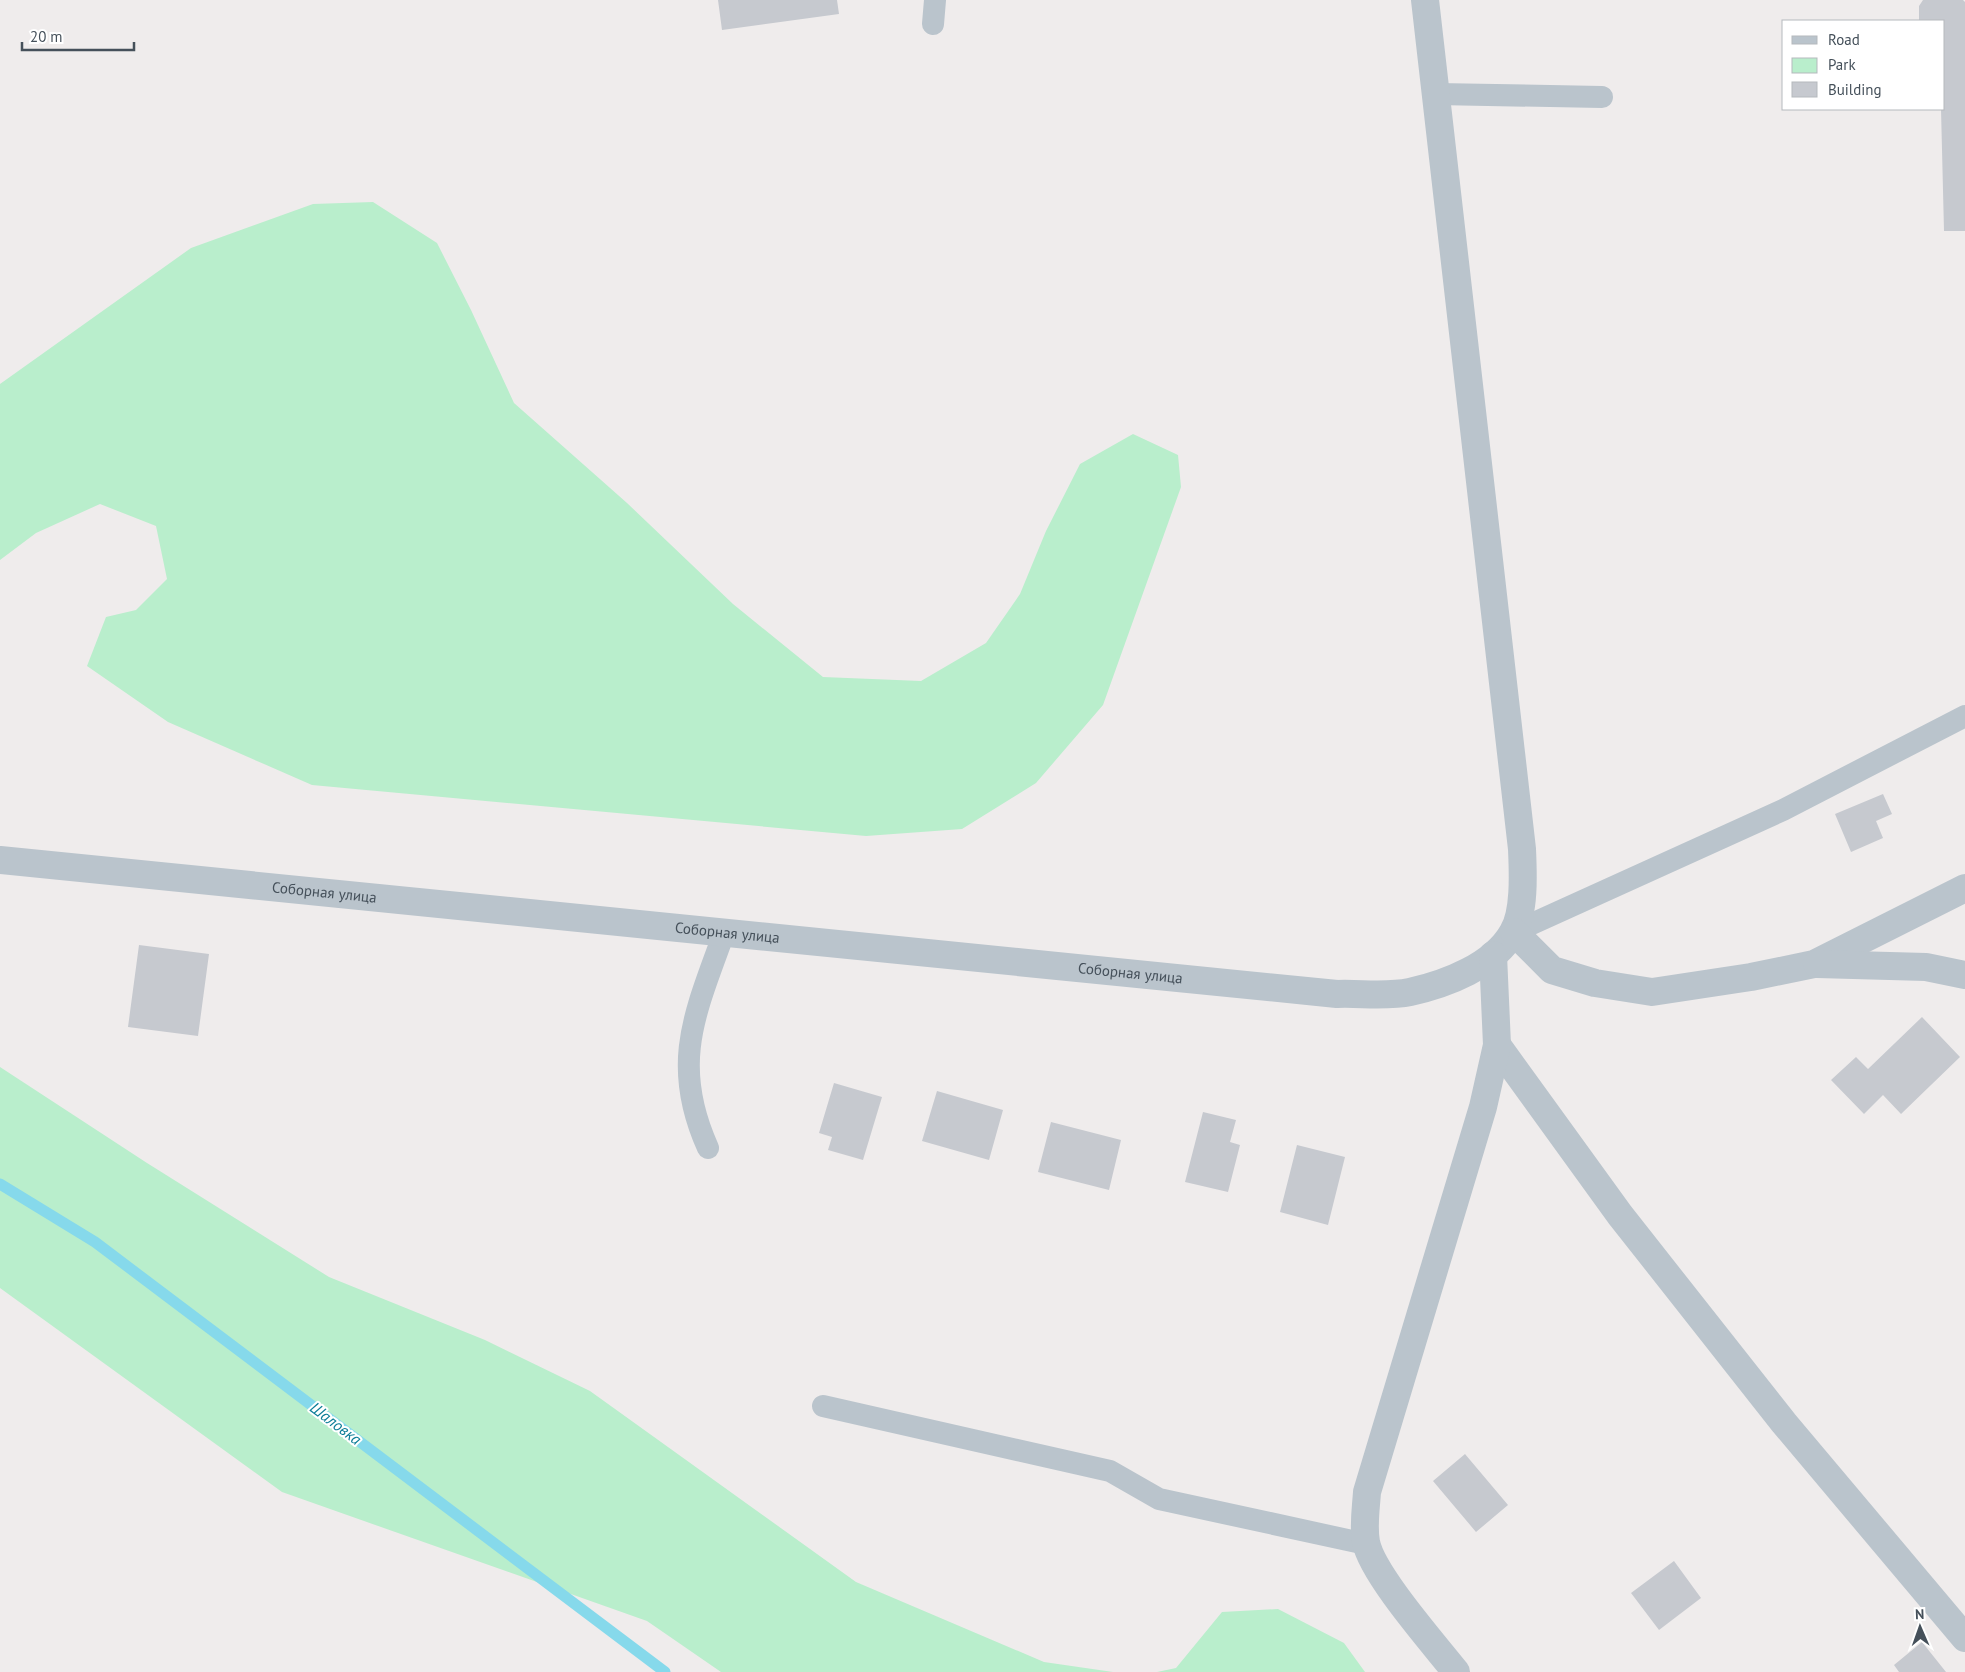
<svg xmlns="http://www.w3.org/2000/svg" width="1965" height="1672" font-family="'PT Sans',sans-serif">
	<style>
		.green { fill: #b9eecc }
		.lines { fill: none; stroke-linecap: round; stroke-linejoin: round }
		.stream { stroke: #86d9eb; stroke-width: 11 }
		.building { fill: #c6c9cf }
		.service { stroke: #bac4cc; stroke-width: 22 }
		.minor { stroke: #bac4cc; stroke-width: 28 }
		.labels { text-anchor: middle; stroke-width: 4; stroke-linejoin: round; paint-order: stroke }
		.street-label { font-size: 15px; fill: #45505a; stroke: #fff }
		.water-label { font-size: 16px; font-style: italic; fill: #0c7d97; stroke: #fff }
	</style>
	<rect width="100%" height="100%" fill="#efecec"/>
	<path class="green" d="M373 202 437 243 471 310 514 403 627 503 733 604 823 677 921 681 986 643 1020 594 1046 531 1080 464 1133 434 1178 455 1181 487 1103 705 1036 783 962 829 866 836 312 785 168 722 87 666 106 617 136 610 167 579 156 526 100 504 36 533 0 560V384L191 248 313 204Z
		M0 1067 147 1163 329 1277 485 1340 590 1391 856 1582 1044 1662 1113 1672H721L647 1621 282 1492 0 1288Z
		M1278 1609 1344 1643 1365 1672H1157L1176 1668 1222 1612Z"/>
	<g class="lines">
		<path class="stream" d="M0 1184 95 1242 665 1672"/>
	</g>
	<path class="building" d="M718 0H837L839 14 722 30Z
		M1923 0H1963L1965 2V231H1944L1941 109H1944V21H1919V6Z
		M1883 794 1892 814 1876 821 1883 838 1851 852 1835 814Z
		M139 945 209 954 198 1036 128 1027Z
		M1922 1017 1960 1057 1901 1114 1883 1095 1864 1114 1831 1080 1856 1057 1868 1069Z
		M834 1083 882 1097 863 1160 828 1150 832 1137 819 1133Z
		M937 1091 1003 1110 989 1160 922 1141Z
		M1203 1112 1236 1120 1230 1142 1240 1145 1228 1192 1185 1182Z
		M1051 1122 1121 1140 1109 1190 1038 1172Z
		M1297 1145 1345 1157 1328 1225 1280 1212Z
		M1465 1454 1508 1505 1476 1532 1433 1481Z
		M1674 1561 1701 1598 1659 1630 1631 1593Z
		M1922 1642 1946 1672H1899L1894 1665Z"/>
	<g class="lines">
		<path class="service" d="M933 24 935 0
			M1436 94 1602 97
			M1514 932 1783 810 1965 716
			M708 1148C670 1064 695 1013 724 933
			M823 1406 1110 1471 1159 1499 1366 1544"/>
		<g class="minor">
			<path id="s1" d="M0 860 1337 994C1360 993 1387 997 1410 992 1446 984 1494 966 1513 932 1525 912 1523 872 1522 849L1425 0"/>
			<path d="M1514 932 1552 970 1595 983 1652 992 1751 977 1814 964 1965 888"/>
			<path d="M1817 964 1926 967 1965 975"/>
			<path d="M1497 1045 1620 1215 1784 1423 1965 1638"/>
			<path d="M1456 1672C1434 1644 1372 1574 1366 1542 1363 1526 1366 1508 1367 1492L1483 1107 1497 1045 1493 955"/>
		</g>
	</g>
	<g class="labels">
		<g class="street-label">
			<text dy="5" stroke="none"><textPath href="#s1" startOffset="326">Соборная улица</textPath></text>
			<text dy="5" stroke="none"><textPath href="#s1" startOffset="731">Соборная улица</textPath></text>
			<text dy="5" stroke="none"><textPath href="#s1" startOffset="1136">Соборная улица</textPath></text>
		</g>
		<g class="water-label">
			<text transform="translate(336 1423) rotate(37)" y="6">Шаловка</text>
		</g>
	</g>
	<rect x="1782" y="20" width="162" height="90" fill="#ffffff" stroke="#b5b9bd"/>
	<rect x="1792" y="36" width="25" height="8" fill="#bac4cc" stroke="#b5b9bd"/>
	<text x="1828" y="45" font-size="15" fill="#45505a">Road</text>
	<rect x="1792" y="58" width="25" height="15" fill="#b9eecc" stroke="#b5b9bd"/>
	<text x="1828" y="70" font-size="15" fill="#45505a">Park</text>
	<rect x="1792" y="82" width="25" height="15" fill="#c6c9cf" stroke="#b5b9bd"/>
	<text x="1828" y="95" font-size="15" fill="#45505a">Building</text>
	<g transform="translate(1920 1627) rotate(358)" stroke="#ffffff" stroke-width="4" paint-order="stroke">
	<path d="M0-4L9 19L0 12L-9 19Z" fill="#45505a"/>
	<text y="-8" font-size="14" font-weight="bold" text-anchor="middle" fill="#45505a">N</text>
	</g>
	<path d="M22 42v8h112v-8" fill="none" stroke="#45505a" stroke-width="2.5"/>
	<text x="30" y="42" font-size="15" fill="#45505a" stroke="#ffffff" stroke-width="4" paint-order="stroke">20 m</text>
</svg>
